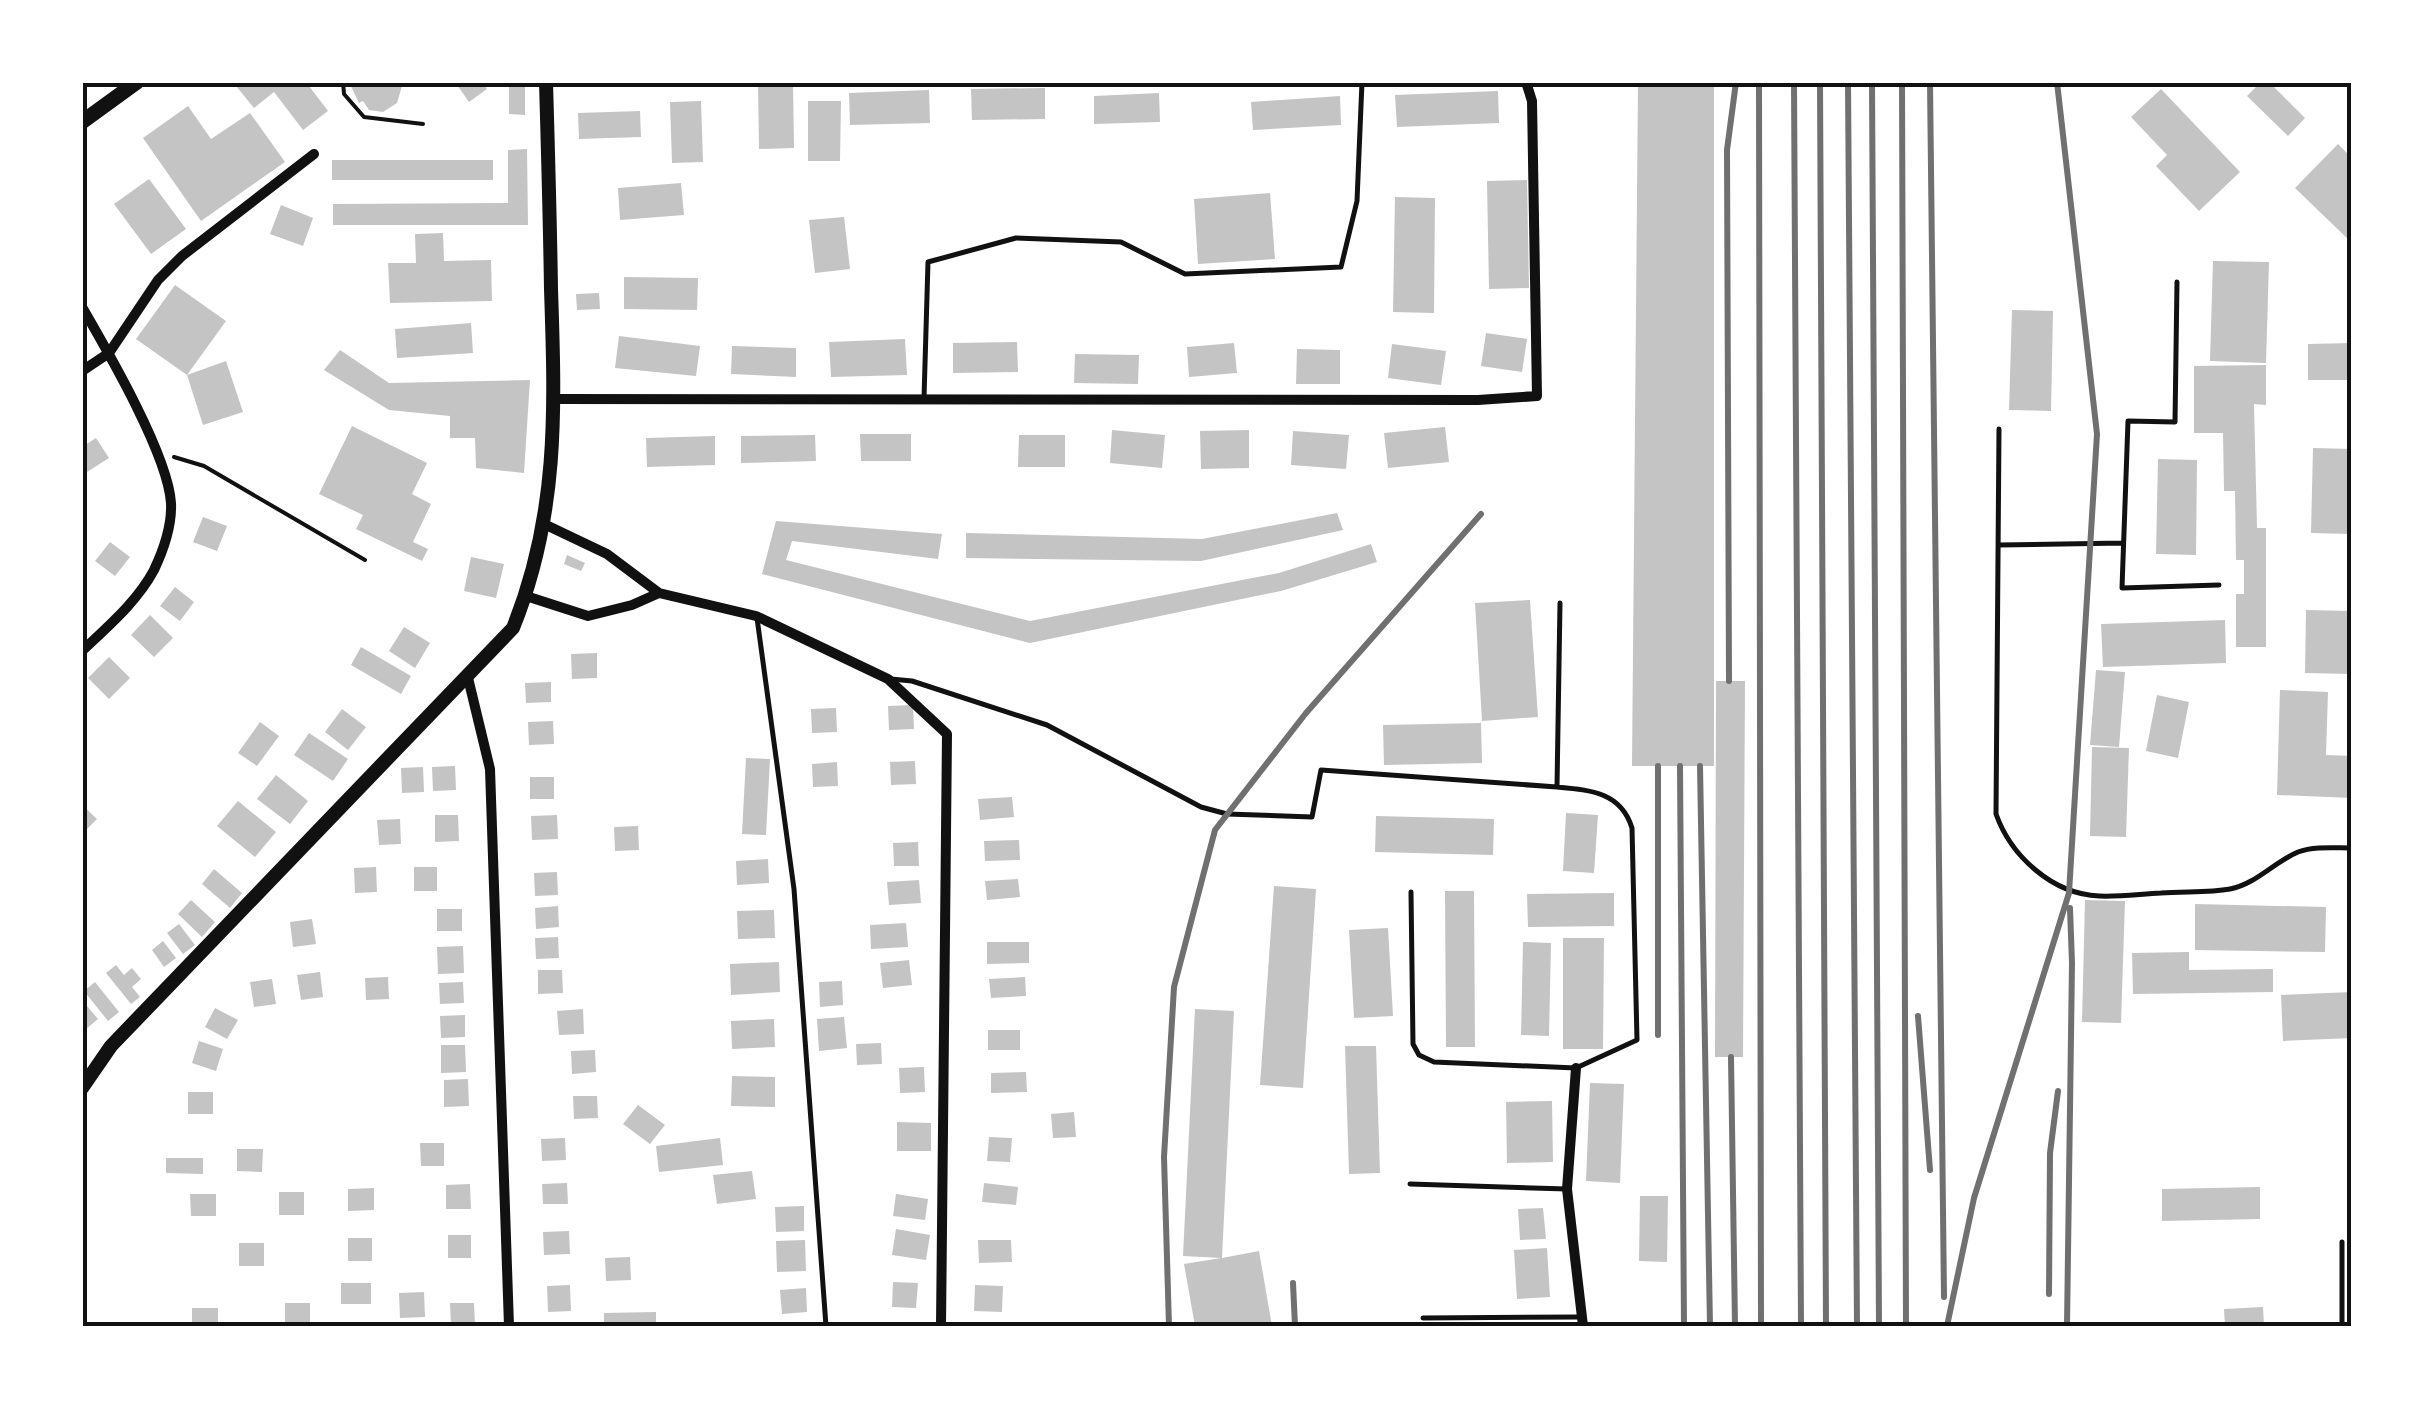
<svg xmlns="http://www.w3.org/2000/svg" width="2434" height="1409" font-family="'Source Sans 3',sans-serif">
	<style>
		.building { fill: #c4c4c4 }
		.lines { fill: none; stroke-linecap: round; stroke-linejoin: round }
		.path { stroke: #111; stroke-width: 4 }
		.service { stroke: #111; stroke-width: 5 }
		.minor { stroke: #111; stroke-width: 10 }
		.tertiary { stroke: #111; stroke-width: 14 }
		.secondary { stroke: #111; stroke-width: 15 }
		.rail { stroke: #707070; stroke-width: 6 }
		.neatline { fill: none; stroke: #111; stroke-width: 4 }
	</style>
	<rect width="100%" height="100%" fill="#fff"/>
	<path class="building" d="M241 82H306L328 111 303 130 274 92 254 108 236 86Z
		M349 82H407L402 86 397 103 383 112 369 110 363 101 359 103Z
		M455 82H482L487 89 469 102Z
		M509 82H525V115L509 114Z
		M1638 82H1714V766H1632Z
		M2261 82H2269L2305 118 2288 136 2247 96Z
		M793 84 794 148 759 149 758 85Z
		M1045 88V119L972 120 971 89Z
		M2161 89 2240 172 2199 211 2156 166 2167 155 2131 117Z
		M929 90 930 123 850 125 849 93Z
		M1498 91 1499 123 1397 127 1395 95Z
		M1159 93 1160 122 1094 124V96Z
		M1340 96 1341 125 1253 130 1251 102Z
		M701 101 703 162 672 163 670 102Z
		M808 101H841L840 161H808Z
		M188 106 211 139 250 113 285 162 201 221 143 138Z
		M640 111 641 137 579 139 578 113Z
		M2338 144 2352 158V243L2295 188Z
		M527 149 528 225H333V204L508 203V150Z
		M332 160H493V180H332Z
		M149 179 186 229 151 254 114 204Z
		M1527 180 1529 288 1489 289 1487 181Z
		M681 183 684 215 620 220 618 188Z
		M1270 193 1275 259 1198 264 1194 199Z
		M1395 197 1435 198 1434 313 1393 312Z
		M281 205 313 218 303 246 270 234Z
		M844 217 850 269 815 273 809 220Z
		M443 233 444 261 491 260 492 301 390 303 388 263H416L415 234Z
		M2213 261 2269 262 2266 363 2210 361Z
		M624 277 698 278 697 310 624 309Z
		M175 285 226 321 187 375 226 361 243 412 203 425 187 375 136 339Z
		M599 293 600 309 577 310 576 294Z
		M2012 310 2053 311 2051 411 2009 410Z
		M471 323 473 353 397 358 395 329Z
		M1486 333 1527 339 1522 372 1481 366Z
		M619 336 700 346 696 376 615 368Z
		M905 339 907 375 831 377 829 342Z
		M1017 342 1018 372 953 373V343Z
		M1234 343 1237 373 1189 377 1187 347Z
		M2352 343V380H2308V344Z
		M1392 344 1446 351 1441 385 1388 378Z
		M732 346 796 348V377L731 374Z
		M1297 349 1340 350V384H1296Z
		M340 350 389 383 530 380 524 473 476 468 475 438H450V416L389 410 324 370Z
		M1075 354 1139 355 1138 384 1074 383Z
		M2266 365V405L2254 404 2257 528H2266V647H2236V594H2244V560H2236L2235 491H2224L2223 433H2194V366Z
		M352 426 427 463 412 494 431 504 413 542 428 549 422 561 356 529 363 515 319 494Z
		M1445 427 1449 462 1388 468 1384 433Z
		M1112 430 1165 435 1162 468 1110 463Z
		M1249 430V468L1201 469 1200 431Z
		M1293 431 1349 435 1346 469 1291 465Z
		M860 434H911V461H861Z
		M815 435 816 461 741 463V436Z
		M1019 435H1065V467H1018Z
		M715 436V465L647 467 646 438Z
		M96 438 109 458 87 472 82 466V447Z
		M2313 448 2352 449 2351 534 2311 533Z
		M2158 459 2197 460 2196 555 2156 554Z
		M1337 513 1343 530 1201 561 966 558V533L1202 539Z
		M203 517 227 526 217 551 193 542Z
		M776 521 942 534 938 559 792 541 786 560 1030 621 1279 573 1371 544 1377 562 1281 591 1030 643 762 574Z
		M110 542 130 557 115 576 95 561Z
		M567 555 585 563 581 571 564 564Z
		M471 557 504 564 496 598 464 591Z
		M175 587 194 602 180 621 160 606Z
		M1530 600 1538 717 1482 721 1475 603Z
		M2306 610 2352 611V674L2305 673Z
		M150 615 173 638 154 657 131 635Z
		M2225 620 2226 663 2103 667 2101 624Z
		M404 627 430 643 415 668 389 651Z
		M361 647 411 676 401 694 351 665Z
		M597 653V678L572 679 571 654Z
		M109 657 130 678 109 699 88 678Z
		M2096 670 2125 672 2119 747 2090 745Z
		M1716 681H1745L1743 1057H1715Z
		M551 682V702L526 703 525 683Z
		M2280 690 2328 692 2326 755 2352 756V798L2277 795Z
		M2157 695 2189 702 2178 758 2146 751Z
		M913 705 914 729 889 730 888 706Z
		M836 708 837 732 812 733 811 709Z
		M342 709 366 727 348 750 325 732Z
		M553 721 554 744 529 745 528 722Z
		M260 722 279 736 257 766 238 753Z
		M1481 723 1482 763 1384 765 1383 725Z
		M309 733 348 759 333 781 294 755Z
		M2092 747 2129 748 2126 837 2090 836Z
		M746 758 770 759 766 835 742 834Z
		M915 761 916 784 891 785 890 762Z
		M837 762 838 786 813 787 812 764Z
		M455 766 456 790 433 791 432 767Z
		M423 767 424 792 402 793 401 768Z
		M276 775 308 801 290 824 257 799Z
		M530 777H554V799H530Z
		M1012 797 1014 817 980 820 978 799Z
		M238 801 276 832 255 857 217 826Z
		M82 805 97 819 82 834Z
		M1566 813 1598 815 1594 873 1563 871Z
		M435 815H458L459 841 435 842Z
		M557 815 558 839 532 840 531 816Z
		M1376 816 1494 819 1493 855 1375 852Z
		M400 819 401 844 379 845 377 820Z
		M638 826 639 850 615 851 614 827Z
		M1019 840 1020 860 985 861 984 841Z
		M918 842 919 866H894L893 843Z
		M768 859 769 883 737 885 736 861Z
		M376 867 377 892 355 893 354 868Z
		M414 867H437V891H414Z
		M214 869 242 893 230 908 202 884Z
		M557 872 558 895 535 896 534 873Z
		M1018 879 1020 897 987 900 985 881Z
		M919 880 921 903 889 905 887 882Z
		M1274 886 1316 889 1303 1088 1260 1085Z
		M1445 891H1474L1475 1047H1446Z
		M1614 893V926L1528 927 1527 894Z
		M191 900 215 922 202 937 178 914Z
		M2085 900 2125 901 2121 1023 2082 1022Z
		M2195 904 2326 907 2325 952 2195 950Z
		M558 906 559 927 536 929 535 908Z
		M437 909H462V931H437Z
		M774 910 775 938 738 939 737 911Z
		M312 919 316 944 293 947 290 922Z
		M906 923 908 947 871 949 870 925Z
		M179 924 195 945 183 954 167 933Z
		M1388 928 1393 1016 1354 1018 1349 930Z
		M558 937 559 958 536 959 535 938Z
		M1563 938H1604L1603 1049H1563Z
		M163 941 176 958 164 967 152 950Z
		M987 942H1029V963L987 964Z
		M1523 942 1551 943 1549 1036 1521 1035Z
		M463 946 464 973 438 974 437 947Z
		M2189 952V970L2273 969V992L2133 994 2132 953Z
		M909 960 912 985 883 988 880 963Z
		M779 962 780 992 731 995 730 964Z
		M116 965 124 975 132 968 141 979 132 987 140 997 131 1004 106 973Z
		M538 970H562L563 993 538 994Z
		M320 972 323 997 301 1000 297 975Z
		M388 977 389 999 366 1000 365 978Z
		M1025 977 1026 996 991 998 989 979Z
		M272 979 276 1004 254 1007 250 982Z
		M842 981 843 1005 820 1007 819 982Z
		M95 982 119 1012 108 1021 84 991Z
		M463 982 464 1003 440 1004 439 983Z
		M2352 992V1038L2283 1041 2281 995Z
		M87 1006 98 1019 86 1029 82 1026V1010Z
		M215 1008 238 1020 227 1039 205 1027Z
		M583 1009 584 1034 559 1035 557 1011Z
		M1195 1009 1234 1011 1222 1258 1259 1251 1272 1326H1195L1184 1264 1221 1258 1183 1256Z
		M465 1015V1037L441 1038 440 1016Z
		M844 1017 847 1048 819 1051 817 1019Z
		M774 1019 775 1047 732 1049 731 1021Z
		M988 1030H1020V1050H988Z
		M199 1041 223 1049 216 1071 192 1063Z
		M881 1043 882 1064 857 1065 856 1044Z
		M441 1045H465L466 1072 441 1073Z
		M1345 1046H1376L1380 1173 1349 1174Z
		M595 1050 596 1072 572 1074 571 1051Z
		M924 1067 925 1092 900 1093 899 1068Z
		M1026 1072 1027 1092 991 1093V1073Z
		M732 1076 775 1077V1107L731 1106Z
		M468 1079 469 1106 444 1107V1080Z
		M1590 1083 1624 1084 1620 1183 1586 1181Z
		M188 1092H213V1114H188Z
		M573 1096H597L598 1118 574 1119Z
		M1552 1101 1553 1162 1507 1163 1506 1102Z
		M638 1105 665 1125 650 1144 623 1124Z
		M1074 1112 1076 1137 1053 1138 1051 1114Z
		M897 1122 931 1123V1151H897Z
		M989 1137 1012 1138 1010 1162 987 1161Z
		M565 1138 566 1160 542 1161 541 1139Z
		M720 1138 723 1165 659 1172 656 1146Z
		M420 1143H444V1166H421Z
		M237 1149H263L262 1172 237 1171Z
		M166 1158H203V1174L166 1173Z
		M752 1171 756 1199 717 1204 713 1175Z
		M567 1183 568 1204H543L542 1184Z
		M984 1183 1018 1187 1016 1205 982 1202Z
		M470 1184 471 1209H446V1185Z
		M2260 1187V1219L2162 1221V1189Z
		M374 1188V1210L348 1211V1189Z
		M279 1192H304V1215H279Z
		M190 1194H216V1216H191Z
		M896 1194 928 1199 925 1220 893 1216Z
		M1640 1196H1668L1667 1262 1639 1261Z
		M804 1206V1231L776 1232 775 1207Z
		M1543 1208 1546 1239 1520 1240 1518 1209Z
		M896 1229 930 1235 926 1260 892 1255Z
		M569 1231 570 1254 544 1255 543 1232Z
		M448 1235H471V1258H448Z
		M348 1238H372V1261H348Z
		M805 1240 806 1271 777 1272 776 1241Z
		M978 1240H1011L1012 1262 979 1263Z
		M239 1243H264V1266H239Z
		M1547 1248 1550 1297 1517 1299 1514 1250Z
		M630 1257 631 1280 606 1281 605 1258Z
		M893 1282 918 1283 916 1308 892 1307Z
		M341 1283H371V1304H341Z
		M570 1285 571 1311 548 1312 547 1286Z
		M975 1285 1003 1286 1002 1312 974 1311Z
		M806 1288 807 1312 782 1314 780 1290Z
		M424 1292 425 1317 400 1318 399 1293Z
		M285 1303H310V1325H285Z
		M450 1303H474L475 1325H451Z
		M2263 1307 2264 1326H2225L2224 1309Z
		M192 1308H218V1326H192Z
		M656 1312V1326H604V1313Z"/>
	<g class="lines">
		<path class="path" d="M343 82 344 94 364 117 423 124
			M174 457 204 466 365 560"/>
		<path class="service" d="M2177 282 2175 422 2128 421 2122 588 2219 585
			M924 398 928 262 1016 238 1121 242 1185 274 1341 267 1357 201 1362 82
			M1999 429 1996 814C2011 856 2052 894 2099 896 2119 897 2140 894 2161 893 2183 891 2208 893 2230 889 2256 884 2274 862 2298 852 2314 846 2334 848 2352 848
			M1999 545 2123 543
			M757 618 794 889 826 1326
			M891 679 912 681 1047 725 1201 807 1227 814 1312 817 1321 770 1557 787C1590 790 1621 792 1632 828L1637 1040 1576 1068 1434 1062 1419 1055 1413 1044 1411 892
			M1557 787 1560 603
			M1410 1184 1567 1189
			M1423 1318 1580 1317
			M2342 1326V1242"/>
		<path class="minor" d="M82 307C108 352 168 455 171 503 172 525 163 551 154 570 137 602 107 627 82 651
			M82 371 109 353 158 280 182 256 314 154
			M554 399 1478 400 1537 396 1532 101 1526 82
			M544 524 607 554 659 593
			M526 596 588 616 632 605 659 593 756 616 888 679 947 734 941 1326
			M468 678 490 769 509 1326
			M1576 1068 1567 1189 1583 1326"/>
		<path class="tertiary" d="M82 1088 111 1046 513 628C559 514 555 409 551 289 550 220 548 151 546 82"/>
		<path class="secondary" d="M82 122 137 82"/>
		<path class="rail" d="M1759 82 1761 1326
			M1794 82 1801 1326
			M1820 82 1826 1326
			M1848 82 1857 1326
			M1872 82 1879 1326
			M1902 82 1906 1326
			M1930 82 1944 1297
			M1729 681 1727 150 1736 82
			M1680 766 1684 1326
			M1700 766 1710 1326
			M1918 1016 1930 1170
			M1658 1035V766
			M1731 1057 1735 1326
			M1293 1283 1295 1326
			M2049 1294 2050 1153 2058 1091
			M1169 1326 1164 1157 1174 987 1215 830 1306 713 1481 514
			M1947 1326 1974 1198 2069 893 2097 434 2057 82
			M2067 1326 2072 963 2070 908"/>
	</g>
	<rect width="2434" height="1409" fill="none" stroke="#ffffff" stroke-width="170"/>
	<rect x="85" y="85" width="2264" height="1239" class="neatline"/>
</svg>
